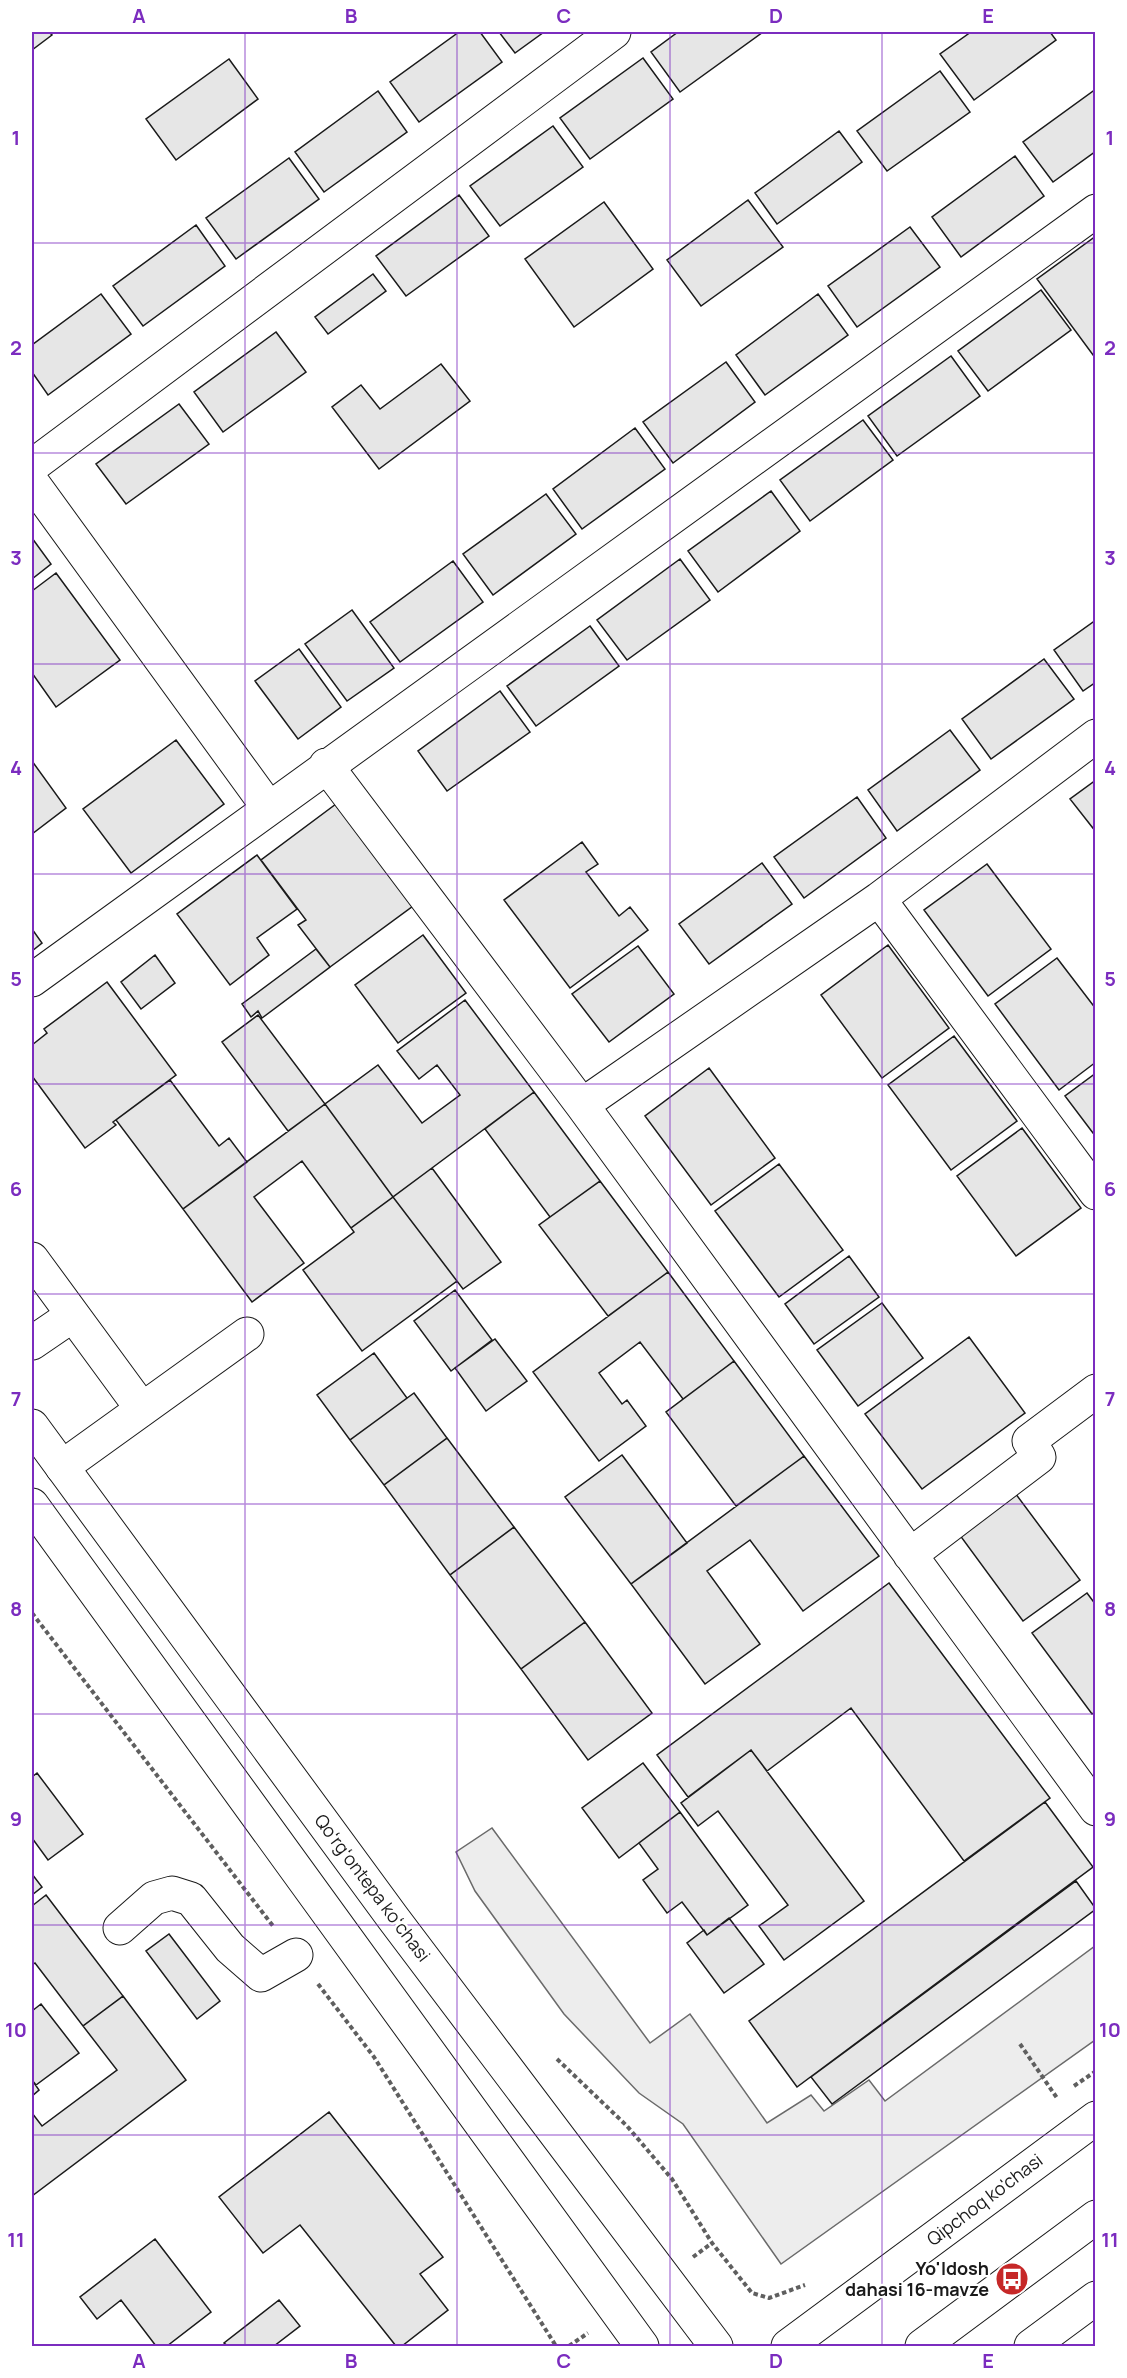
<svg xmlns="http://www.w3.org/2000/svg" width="1127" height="2378" font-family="Manrope,sans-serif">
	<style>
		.built { fill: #ededed; stroke: #6a6a6a; stroke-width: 1.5 }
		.building { fill: #e6e6e6; stroke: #1a1a1a; stroke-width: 1.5 }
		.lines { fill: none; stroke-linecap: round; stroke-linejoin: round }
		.minor-casing { stroke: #1a1a1a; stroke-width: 35 }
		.major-casing { stroke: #1a1a1a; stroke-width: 35 }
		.path { stroke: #5f5f5f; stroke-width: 4; stroke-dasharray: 4.5 3; stroke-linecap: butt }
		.minor { stroke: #fff; stroke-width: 33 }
		.major { stroke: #fff; stroke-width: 33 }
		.grid { fill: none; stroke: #7b2cbf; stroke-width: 1.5; stroke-opacity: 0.55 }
		.labels { text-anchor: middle; stroke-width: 4.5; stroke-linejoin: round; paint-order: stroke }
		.street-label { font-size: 18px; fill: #1a1a1a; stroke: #fff }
		.poi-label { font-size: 18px; font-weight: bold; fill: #1a1a1a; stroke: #fff; text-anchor: end }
		.neatline { fill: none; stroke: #7b2cbf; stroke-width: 2 }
		.grid-label { font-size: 20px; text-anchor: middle; font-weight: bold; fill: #7b2cbf }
	</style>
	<rect width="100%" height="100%" fill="#fff"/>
	<path class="built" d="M492 1828 650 2043 690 2014 767 2123 811 2095 824 2111 869 2080 885 2101 1095 1946V2040L781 2264 683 2124 639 2093 564 2014 475 1891 456 1852Z"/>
	<path class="building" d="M32 32H49L52 35 32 50Z
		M459 32H480L502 62 419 122 390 82Z
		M499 32H544L515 53Z
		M678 32H763L680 92 651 52Z
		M971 32H1050L1056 40 974 100 940 54Z
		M643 58 673 99 590 159 560 118Z
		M229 59 258 99 176 160 146 119Z
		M940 71 970 112 887 171 857 131Z
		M1096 89V151L1053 182 1023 142Z
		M378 91 407 132 324 192 295 152Z
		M553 126 583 167 500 226 470 186Z
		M839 131 862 162 777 224 755 193Z
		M1015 156 1044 196 961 257 932 217Z
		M289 158 319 199 236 259 206 218Z
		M459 195 489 236 406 296 376 256Z
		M748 200 783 247 701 306 667 260Z
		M604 202 653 269 574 327 525 259Z
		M196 225 225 266 143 326 113 286Z
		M910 227 940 267 857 327 828 286Z
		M1096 236V359L1037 279Z
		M373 274 386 291 328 334 315 317Z
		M1041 290 1071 330 988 391 958 351Z
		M101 294 131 334 48 395 32 372V345Z
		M818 294 848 335 765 395 736 355Z
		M276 332 306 372 223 432 194 392Z
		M951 356 980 396 897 456 868 416Z
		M726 362 755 402 673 463 643 422Z
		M441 364 470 401 379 469 332 407 361 385 380 409Z
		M179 404 209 444 126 504 96 464Z
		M863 420 893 460 810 521 780 480Z
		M635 428 665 469 582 529 553 489Z
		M771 491 800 531 718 592 688 551Z
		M546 494 576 534 493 595 463 554Z
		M32 538 51 564 32 579Z
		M680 559 710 600 627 660 597 620Z
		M453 561 483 602 400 662 370 622Z
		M56 573 120 660 56 707 32 673V591Z
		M352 610 394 668 347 701 305 644Z
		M1096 620V682L1083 691 1054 650Z
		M590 626 619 666 536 726 507 686Z
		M299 649 341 707 298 739 255 681Z
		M1044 659 1074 699 991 759 962 719Z
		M500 691 530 732 447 791 418 751Z
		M950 730 980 770 897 831 868 790Z
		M176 740 224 804 131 873 83 809Z
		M32 761 66 808 32 834Z
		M1096 780V832L1070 799Z
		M857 797 886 838 804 898 774 857Z
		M336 804 413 906 330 967 298 925 306 920 261 860Z
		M582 842 598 864 586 872 619 916 630 907 648 930 570 988 504 900Z
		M257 855 297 909 257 938 269 955 230 985 177 914Z
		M762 863 792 904 709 964 679 924Z
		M987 864 1051 949 988 996 924 910Z
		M32 929 42 943 32 951Z
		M423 935 466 993 398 1043 355 985Z
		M888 945 949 1028 882 1078 821 995Z
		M638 946 674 994 609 1042 572 994Z
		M316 949 330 967 262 1018 258 1011 251 1017 242 1004Z
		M155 955 175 983 141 1009 121 982Z
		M1057 958 1096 1009V1062L1059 1090 995 1004Z
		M107 982 176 1075 113 1122 116 1125 85 1148 32 1076V1045L47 1033 44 1029Z
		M465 1000 534 1092 393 1197 325 1104 378 1065 422 1123 460 1095 437 1065 419 1079 397 1051Z
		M258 1015 325 1104 288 1131 222 1042Z
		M954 1036 1017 1121 951 1170 888 1085Z
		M709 1068 775 1158 711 1205 645 1116Z
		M1096 1073V1137L1065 1096Z
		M170 1080 219 1146 229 1138 247 1162 183 1209 116 1120Z
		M534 1092 600 1181 550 1217 485 1129Z
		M325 1104 393 1197 351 1228 302 1161 254 1197 304 1263 252 1302 183 1209Z
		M1022 1128 1081 1208 1016 1256 957 1176Z
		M779 1164 843 1250 779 1297 715 1211Z
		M432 1168 501 1262 463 1289 393 1197Z
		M600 1181 668 1272 608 1316 539 1225Z
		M393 1197 457 1281 362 1351 303 1270 354 1232 351 1228Z
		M849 1256 879 1297 814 1344 785 1304Z
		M668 1272 734 1361 683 1399 640 1342 599 1373 622 1404 627 1400 646 1426 599 1461 533 1372Z
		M455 1290 492 1340 451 1371 414 1321Z
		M882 1303 923 1358 858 1406 817 1350Z
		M969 1337 1025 1413 922 1489 865 1414Z
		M495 1339 527 1381 486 1411 455 1368Z
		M374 1353 407 1398 350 1440 317 1395Z
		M734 1361 804 1456 736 1506 666 1412Z
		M414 1393 447 1438 384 1485 350 1440Z
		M447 1438 514 1527 450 1575 384 1485Z
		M622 1455 687 1543 631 1584 565 1497Z
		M804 1456 879 1556 803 1611 750 1540 707 1571 760 1644 705 1684 631 1584Z
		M1015 1493 1080 1580 1023 1621 959 1534Z
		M514 1527 585 1622 521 1669 450 1575Z
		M889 1583 1050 1798 964 1861 851 1708 767 1771 751 1750 688 1797 657 1755Z
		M1087 1593 1096 1605V1711L1092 1714 1032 1633Z
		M585 1622 652 1713 588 1760 521 1669Z
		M751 1750 864 1901 784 1960 759 1926 788 1905 718 1811 698 1826 681 1803Z
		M643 1763 680 1812 619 1858 582 1808Z
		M37 1773 83 1834 48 1860 32 1838V1777Z
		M1045 1802 1093 1867 797 2087 749 2021Z
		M680 1812 748 1905 707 1935 682 1902 667 1913 643 1880 658 1869 639 1843Z
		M32 1874 42 1887 32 1895Z
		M1076 1881 1096 1909 832 2104 811 2077Z
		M46 1895 123 1996 83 2026 35 1963 32 1965V1906Z
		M729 1918 764 1964 724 1993 687 1943 704 1930 707 1935Z
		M169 1934 220 2001 197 2019 146 1951Z
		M123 1996 186 2080 32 2196V2113L42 2126 117 2070 83 2026Z
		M41 2004 79 2053 36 2085 32 2080V2011Z
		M32 2080 39 2090 32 2096Z
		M329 2112 443 2257 420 2274 448 2310 402 2346H396L300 2225 263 2253 219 2197Z
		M155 2239 211 2312 167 2346H156L121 2300 97 2319 80 2297Z
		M279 2300 300 2326 274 2346H228L224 2343Z"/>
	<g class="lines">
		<defs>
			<path id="minor" d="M32 466 614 32
				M32 482 268 807
				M326 765 582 1105 1096 1809
				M879 899 1096 1193
				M32 980 1096 211
				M582 1105 879 899 1096 736
				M32 1259 142 1409
				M32 1343 73 1315
				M62 1467 247 1334
				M910 1555 1039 1457 1029 1441 1096 1391
				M120 1928 154 1898 172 1893 191 1899 230 1948 261 1975 296 1955
				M1031 2346 1096 2298"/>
			<path id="major" d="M32 1426 393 1918 716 2346
				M32 1505 642 2346
				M788 2346 1096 2118
				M922 2346 1096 2217"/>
		</defs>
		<use href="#minor" class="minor-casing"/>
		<use href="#major" class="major-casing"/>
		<path class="path" d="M32 1613 273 1926
			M318 1984 374 2057 556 2346
			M1020 2044 1057 2098
			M557 2059 627 2126 672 2179 712 2243 752 2293 769 2298 805 2285
			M1074 2086 1096 2071
			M693 2257 712 2243
			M569 2346 588 2333"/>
		<use href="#minor" class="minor"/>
		<use href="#major" class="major"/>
	</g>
	<path class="grid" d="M245 32V2346M457 32V2346M670 32V2346M882 32V2346M32 243H1096M32 453H1096M32 664H1096M32 874H1096M32 1084H1096M32 1294H1096M32 1504H1096M32 1714H1096M32 1925H1096M32 2135H1096"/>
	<defs>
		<symbol id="bus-disc" viewBox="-11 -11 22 22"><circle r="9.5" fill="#c62828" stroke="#fff"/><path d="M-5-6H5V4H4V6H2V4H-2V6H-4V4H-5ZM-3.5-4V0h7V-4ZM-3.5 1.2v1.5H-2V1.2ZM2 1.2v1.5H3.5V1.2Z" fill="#fff"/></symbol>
	</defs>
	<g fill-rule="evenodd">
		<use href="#bus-disc" x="993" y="2260" width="38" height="38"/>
	</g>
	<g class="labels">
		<g class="street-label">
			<text transform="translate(372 1888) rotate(53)" y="6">Qoʻrgʻontepa koʻchasi</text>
			<text transform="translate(985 2200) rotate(-37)" y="6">Qipchoq ko'chasi</text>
		</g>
		<g class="poi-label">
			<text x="989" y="2275">Yo'ldosh<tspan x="989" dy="21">dahasi 16-mavze</tspan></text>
		</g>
	</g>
	<rect width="1127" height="2378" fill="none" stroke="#ffffff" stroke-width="66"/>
	<rect x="33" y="33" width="1061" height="2312" class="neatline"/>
	<g class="grid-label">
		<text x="139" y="23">A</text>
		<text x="351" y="23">B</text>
		<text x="564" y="23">C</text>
		<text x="776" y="23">D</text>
		<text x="988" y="23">E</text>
		<text x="16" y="145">1</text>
		<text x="1110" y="145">1</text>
		<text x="16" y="355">2</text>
		<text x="1110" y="355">2</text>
		<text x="16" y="565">3</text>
		<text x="1110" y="565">3</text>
		<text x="16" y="775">4</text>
		<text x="1110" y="775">4</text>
		<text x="16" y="986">5</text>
		<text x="1110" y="986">5</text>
		<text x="16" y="1196">6</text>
		<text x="1110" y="1196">6</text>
		<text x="16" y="1406">7</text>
		<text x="1110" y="1406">7</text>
		<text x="16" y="1616">8</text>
		<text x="1110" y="1616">8</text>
		<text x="16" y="1826">9</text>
		<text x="1110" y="1826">9</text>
		<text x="16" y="2037">10</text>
		<text x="1110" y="2037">10</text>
		<text x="16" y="2247">11</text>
		<text x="1110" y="2247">11</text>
		<text x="139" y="2368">A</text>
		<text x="351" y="2368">B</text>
		<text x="564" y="2368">C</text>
		<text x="776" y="2368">D</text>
		<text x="988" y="2368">E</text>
	</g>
</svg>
